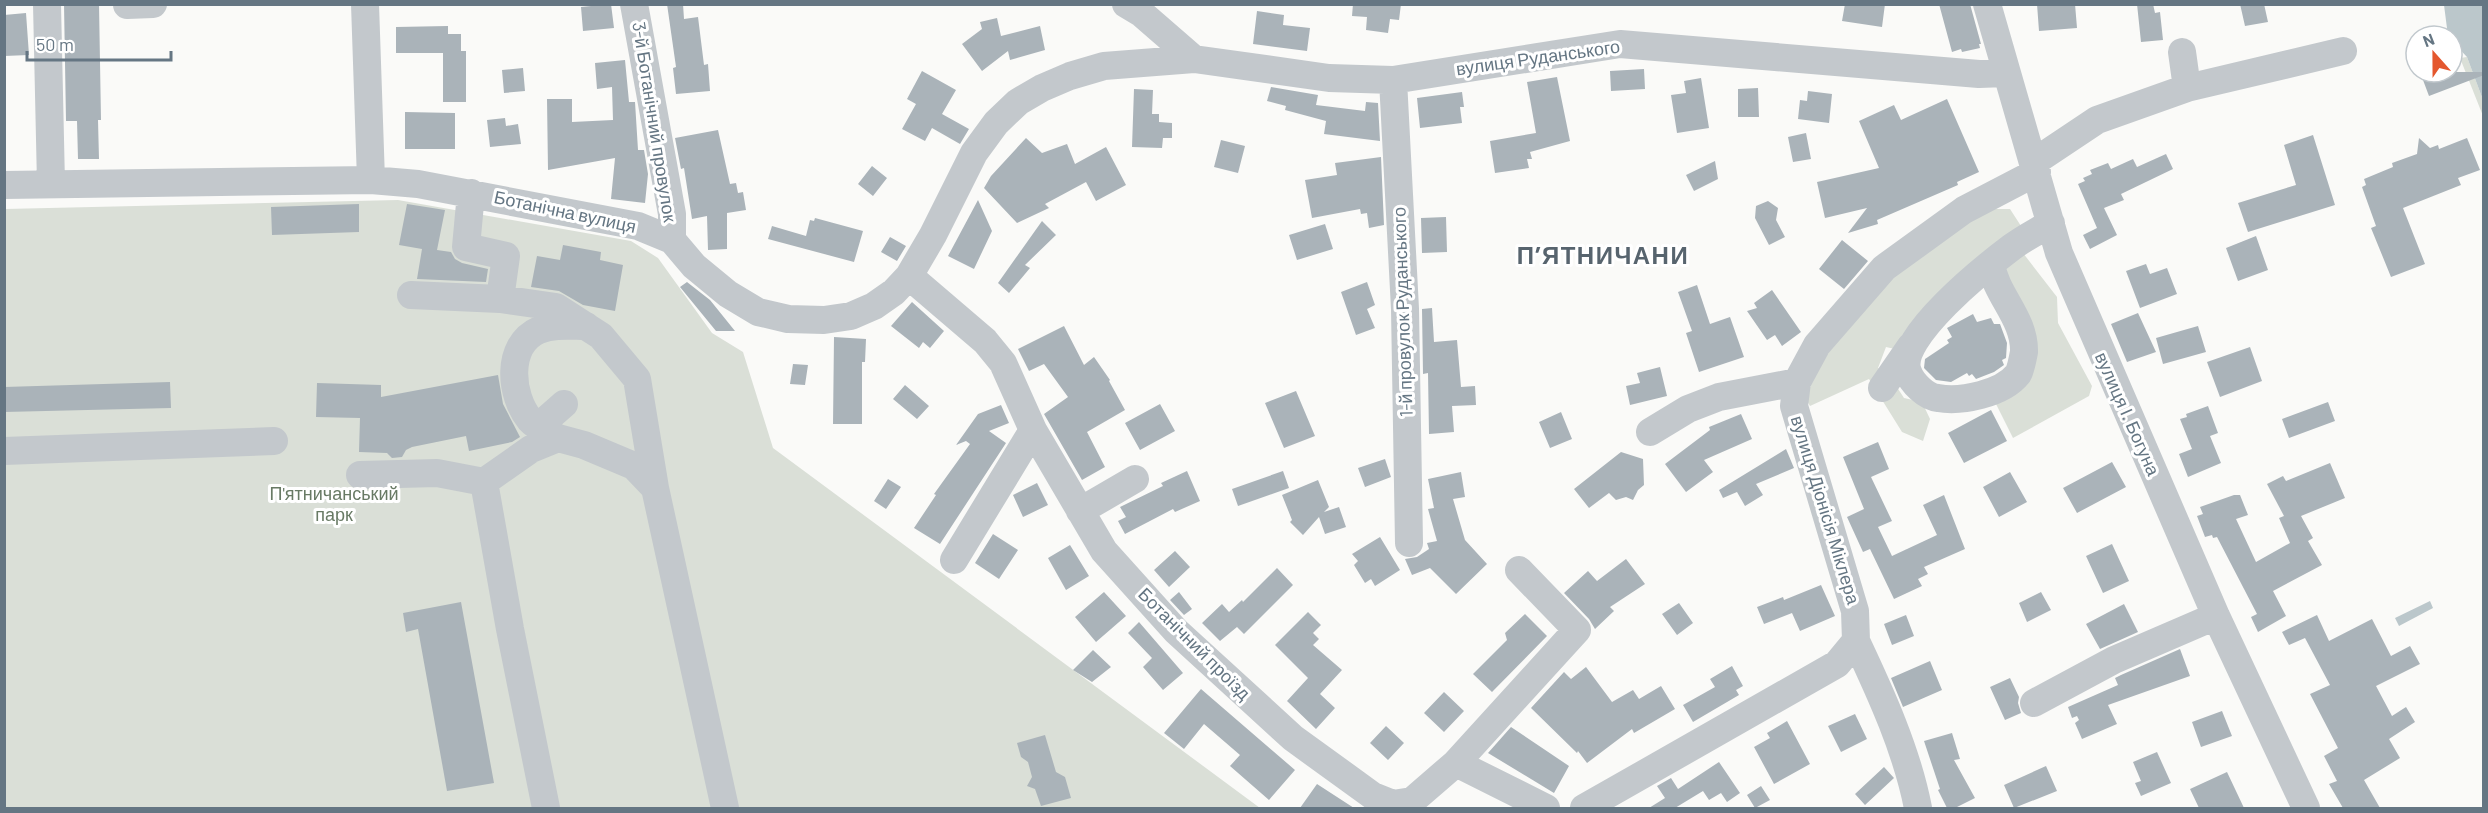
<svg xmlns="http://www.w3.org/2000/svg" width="2488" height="813" font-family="Barlow,sans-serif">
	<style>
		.green { fill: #dadfd7 }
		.water { fill: #bbc7cb }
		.building { fill: #aab3b9 }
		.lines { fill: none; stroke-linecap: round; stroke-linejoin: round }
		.minor { stroke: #c3c8cc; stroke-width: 28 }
		.labels { text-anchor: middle; stroke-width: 6; stroke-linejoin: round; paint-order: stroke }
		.street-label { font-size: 18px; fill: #657683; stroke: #fff }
		.park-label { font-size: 18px; fill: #687a64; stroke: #fff }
		.district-label { font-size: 24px; font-weight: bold; letter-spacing: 1.5px; fill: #57646e; stroke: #fff }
	</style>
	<rect width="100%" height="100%" fill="#fafaf8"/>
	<path class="green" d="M2467 57 2483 100V116L2460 58Z
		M398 200 631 241 658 258 712 333 743 352 773 448 1260 808H5V209Z
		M1992 209H2010L2021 226 1899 350 1886 347 1878 368 1889 375 1904 398 1922 402 1930 419 1923 441 1902 432 1869 379 1810 406 1806 399 1818 364 1894 274 1963 223Z
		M2023 253 2057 297 2058 323 2092 386 2089 396 2013 438 1994 400 2017 382 2003 270Z"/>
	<path class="water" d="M2444 5H2483V100L2467 57 2452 41V36H2448Z
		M2430 601 2433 608 2399 626 2395 618Z"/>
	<path class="building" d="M64 4H99L101 120H98L99 159H78L77 121H66Z
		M611 4 614 28 583 31 581 7Z
		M667 4H683L684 19 698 17 704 65 708 64 710 91 676 94 673 68 676 67Z
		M1353 4H1401L1399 20 1390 19 1388 33 1366 30 1367 17 1352 16Z
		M1845 4H1885L1882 27 1842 21Z
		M1939 4H1970L1981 44H1979L1980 48 1962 52 1961 49 1952 52Z
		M2037 4H2075L2077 28 2039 31Z
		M2137 4H2153L2155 13 2160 12 2163 40 2141 42Z
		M2240 4H2264L2268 22 2245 26Z
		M1257 11 1284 15 1283 25 1310 28 1307 51 1253 44Z
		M26 13 29 55 4 56V15Z
		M997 18 1001 36 1040 26 1045 50 1010 60 1008 51 982 71 962 44 982 29 980 22Z
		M448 26V34H461V51H466V102H443V53H396V27Z
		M625 60 629 102H635L638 150H644L648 174 645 203 611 199 615 158 548 170 547 99H572V122L613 120 612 87 597 89 595 63Z
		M523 68 525 91 504 93 502 70Z
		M1644 69 1645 89 1611 91 1610 71Z
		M922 71 956 90 942 114 969 129 960 144 932 128 925 141 902 129 916 104 907 99Z
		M2420 72H2484V75L2429 96Z
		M1557 77 1570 141 1530 152 1532 159H1527L1529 168 1495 173 1490 141 1536 133 1527 82Z
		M1701 78 1709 128 1677 133 1671 95 1686 93 1684 81Z
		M1271 87 1318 95 1316 105 1365 111 1366 102 1378 103 1380 141 1324 134 1326 121 1285 110 1286 106 1267 101Z
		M1758 88 1759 117H1738V89Z
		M1134 89 1153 90 1152 114H1159V122L1172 123V138H1163L1162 148 1132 147Z
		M1808 91 1832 94 1829 123 1798 119 1800 100 1807 101Z
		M1462 92 1464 107H1460L1462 123 1420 128 1417 98Z
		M1947 99 1979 172 1957 182 1958 185 1877 220 1878 224 1848 233 1867 208 1825 218 1817 182 1879 168 1859 121 1894 105 1901 120Z
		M405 112 455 113V149H405Z
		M505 118 506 126 518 124 521 144 490 147 487 120Z
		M718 130 730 184 736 183 738 193 743 192 746 210 727 213V249L708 250 707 216 692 219 684 168 681 169 675 138Z
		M1806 133 1811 159 1793 162 1788 137Z
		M2313 135 2335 205 2248 232 2238 203 2296 185 2284 145Z
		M1026 138 1042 153 1067 144 1075 164 1106 147 1126 185 1096 201 1086 182 1045 204 1049 208 1017 223 984 188 991 176Z
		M2419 138 2430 148 2438 145 2439 149 2467 138 2480 170 2458 178 2461 185 2403 208 2425 264 2391 277 2371 228 2376 226 2362 187 2366 185 2364 179 2393 167 2392 163 2417 154Z
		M1221 140 1245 146 1238 173 1214 167Z
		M2166 154 2173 169 2121 194 2124 200 2104 208 2117 235 2090 249 2083 235 2097 228 2078 184 2085 181 2083 178 2092 174 2090 170 2108 163 2111 169 2133 159 2137 167Z
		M1381 157 1384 225 1369 228 1367 213 1361 214 1360 209 1312 218 1305 180 1337 175 1335 163Z
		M1715 161 1718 179 1694 191 1686 175Z
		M872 166 887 178 873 196 858 184Z
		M978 200 992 231 974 269 948 256Z
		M1768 201 1778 208 1776 220 1785 237 1769 245 1755 218 1756 206Z
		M359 204V232L272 235 271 207Z
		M407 204 445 210 437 250 451 252 455 259 462 263 488 269 486 282 417 279 422 249 399 245Z
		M1446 217 1447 252 1422 253 1421 218Z
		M815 218 863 231 854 262 768 239 772 226 806 236 810 220 814 221Z
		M1042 221 1056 235 1025 265 1030 268 1009 293 998 283Z
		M1325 224 1333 249 1297 260 1289 235Z
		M2256 236 2268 270 2238 281 2226 248Z
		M890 237 906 246 897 261 881 252Z
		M1842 240 1868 261 1844 289 1819 269Z
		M563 245 601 252 600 260 623 265 615 311 583 305 559 291 531 287 537 256 560 260Z
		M2146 264 2150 274 2167 268 2177 294 2140 308 2126 271Z
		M687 282 710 300 735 331H716L680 287Z
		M1367 282 1375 305 1367 309 1375 328 1356 335 1341 292Z
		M1697 285 1710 324 1730 317 1744 357 1699 372 1686 333 1692 331 1678 292Z
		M1772 290 1801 332 1782 346 1775 335 1767 340 1747 311 1757 308 1754 303Z
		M912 302 944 331 930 348 923 342 919 348 891 326Z
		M1432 308 1434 342 1457 340 1461 387 1475 386 1476 405 1452 406 1454 432 1429 434 1428 373 1423 374 1422 309Z
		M2138 313 2156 352 2127 362 2111 324Z
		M1973 314 1977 322 1991 318 1994 324H2000L2007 343 2006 358 2002 360 2004 365 1994 372 1976 379 1972 374 1969 376 1967 373 1951 382 1936 380 1924 368 1925 359 1949 343 1947 340 1952 337 1947 328Z
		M1064 326 1084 365 1094 357 1110 380 1109 381 1125 410 1087 432 1105 467 1082 480 1044 414 1068 397 1044 364 1029 371 1018 349Z
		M2198 326 2206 352 2163 364 2156 338Z
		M834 337 866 339 865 362H862V424H833Z
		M2250 347 2262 381 2220 397 2207 362Z
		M793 364 808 365 805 385 790 384Z
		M1660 367 1667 396 1630 405 1626 386 1640 383 1637 373Z
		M498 375 503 404 520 437 512 442 469 451 466 436 412 447 406 450 402 457 392 458 387 453 359 452 360 418 316 417 317 383 381 385V397Z
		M170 382 171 408 4 412V387Z
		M905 385 929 406 917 419 893 399Z
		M1296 391 1315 436 1284 448 1265 403Z
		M2328 402 2335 421 2289 438 2282 419Z
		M1160 404 1175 431 1140 450 1125 423Z
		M1001 405 1009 423 989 431 1006 443 940 544 914 528 936 495 934 494 970 444 966 441 956 445 978 414Z
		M2208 406 2218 433 2210 436 2221 463 2188 477 2179 454 2192 449 2180 419 2187 417 2186 414Z
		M1991 410 2007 441 1964 463 1948 433Z
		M1561 412 1572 439 1550 448 1539 422Z
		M1741 414 1752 439 1704 460 1713 472 1686 492 1665 464 1710 430 1709 427Z
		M1878 442 1889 469 1871 477 1892 521 1878 527 1892 556 1937 535 1923 505 1944 495 1965 549 1924 567 1928 574 1918 579 1922 586 1894 599 1870 549 1863 552 1847 517 1864 509 1843 457Z
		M1786 449 1794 468 1756 484 1763 495 1745 506 1737 492 1723 498 1719 490Z
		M1621 452 1643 459 1644 485 1638 490 1633 500 1626 497 1616 500 1609 493 1589 508 1574 489Z
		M1385 459 1391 477 1365 487 1358 468Z
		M2112 462 2126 487 2077 513 2063 488Z
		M2330 463 2345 498 2301 516 2313 538 2308 541 2322 565 2273 591 2286 616 2258 632 2251 617 2257 614 2217 537 2213 538 2212 535 2205 537 2197 516 2203 514 2200 507 2234 495H2240L2248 515 2236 519 2256 562 2290 543 2279 518 2284 516 2267 484 2283 476 2286 481Z
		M1187 471 1200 501 1175 512 1173 509 1125 534 1118 521 1126 517 1120 507 1163 486 1161 483Z
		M1283 471 1289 488 1238 506 1232 489Z
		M1461 472 1465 497 1453 499 1465 540 1487 564 1456 594 1430 568 1412 575 1405 559 1417 557 1429 549 1427 543 1437 541 1428 509 1434 508 1428 479Z
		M2010 472 2027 502 1999 517 1983 487Z
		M888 479 901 487 886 509 874 501Z
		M1318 480 1329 507 1324 512 1339 507 1346 527 1325 534 1319 517 1303 535 1290 522 1292 520 1282 495Z
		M1037 483 1048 505 1023 517 1013 495Z
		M993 534 1018 550 999 579 975 563Z
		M1380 537 1400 570 1375 586 1371 579 1365 583 1354 565 1358 561 1352 554Z
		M2112 544 2129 581 2103 593 2086 556Z
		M1070 545 1089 576 1066 590 1048 558Z
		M1175 551 1190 567 1169 587 1154 570Z
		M1626 559 1645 584 1610 607 1614 611 1595 629 1589 619 1564 593 1588 571 1597 581Z
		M1277 568 1293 585 1244 634 1237 627 1220 641 1202 623 1222 604 1229 612 1242 600 1243 602Z
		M1821 585 1835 616 1800 631 1792 613 1764 624 1757 607 1783 597 1784 600Z
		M1104 592 1126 616 1096 642 1075 617Z
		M1179 592 1192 609 1184 615 1170 600Z
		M2041 592 2051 610 2027 622 2019 603Z
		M461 602 494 783 447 791 418 629 406 632 403 613Z
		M1679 603 1693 623 1677 635 1662 614Z
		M2124 604 2138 632 2100 649 2086 624Z
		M1308 612 1321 625 1313 633 1319 639 1313 645 1342 670 1320 694 1335 708 1316 729 1287 701 1308 678 1275 645Z
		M1525 614 1547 636 1492 692 1473 674 1507 640 1505 633Z
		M1906 615 1914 636 1892 645 1884 624Z
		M2317 615 2329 641 2372 619 2391 656 2410 646 2420 664 2376 686 2392 716 2406 707 2415 722 2389 739 2400 758 2364 780 2380 808H2343L2329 784 2337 781 2324 756 2338 748 2310 694 2330 685 2305 638 2289 645 2282 632Z
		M1139 622 1183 673 1163 690 1143 667 1152 658 1128 633Z
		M2180 649 2190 676 2108 705 2117 724 2082 739 2075 723 2079 720 2077 716 2072 718 2068 707 2118 685 2115 678 2121 675Z
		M1093 650 1111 667 1092 682 1073 670Z
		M1930 661 1942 690 1903 707 1891 678Z
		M1732 666 1743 686 1736 690 1739 695 1693 722 1683 705 1715 687 1710 679Z
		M1586 667 1612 702 1633 690 1639 699 1661 686 1675 709 1634 733 1632 729 1587 763 1578 751 1577 753 1531 708 1564 672 1571 679Z
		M2010 678 2019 697 2018 703 2021 713 2005 720 1990 687Z
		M1201 689 1295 770 1269 800 1230 766 1240 755 1204 724 1184 749 1164 733Z
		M1444 692 1464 711 1444 732 1424 713Z
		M2222 711 2232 736 2201 747 2192 722Z
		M1855 714 1867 739 1841 752 1828 726Z
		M1787 721 1810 764 1774 784 1754 747 1770 738 1767 733Z
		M1386 726 1404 743 1388 760 1370 743Z
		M1511 727 1569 766 1554 793 1488 753Z
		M1952 733 1960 759 1954 760 1975 798 1955 808H1947L1938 790 1940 789 1924 741Z
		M1045 735 1056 772 1065 777 1071 798 1041 806 1035 789 1027 786 1032 777 1028 762 1021 757 1017 743Z
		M2157 752 2171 783 2141 796 2135 783 2141 781 2133 762Z
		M1719 762 1740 793 1727 802 1721 793 1709 800 1703 791 1675 808H1649L1665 798 1657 786 1671 778 1678 789Z
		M2046 766 2057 791 2014 808 2004 785Z
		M1884 767 1894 778 1865 805 1855 794Z
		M2227 772 2244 808H2199L2190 789Z
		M1317 784 1354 808H1300Z
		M1761 786 1770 800 1755 808 1747 795Z"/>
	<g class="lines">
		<path class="minor" d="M47 4 51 184
			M365 4 371 180
			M634 4 672 214V240
			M1126 4 1141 13 1194 59
			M1987 4 2059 253 2216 616 2306 808
			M127 5 153 4
			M2182 52 2187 88
			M1393 80 1405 309 1409 543
			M2034 162 2097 120 2187 88 2343 51
			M4 185 371 180 418 184 638 226 672 240 694 266 728 294 758 312 788 319 824 320 851 316 874 306 894 292 909 276 933 235 974 153 996 123 1018 102 1042 88 1070 76 1104 66 1194 59 1329 78 1393 80 1620 44 1979 74 2006 73
			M471 193 466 247 506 256 500 299
			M1991 264C1996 296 2025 318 2024 352 2023 357 2021 369 2018 374 2002 394 1961 402 1938 398 1926 397 1912 383 1908 372 1894 339 1988 265 2012 247 2024 238 2038 231 2051 223
			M909 276 985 341 1003 363 1033 430 1104 551 1176 631 1293 738 1373 796 1393 804 1412 801 1456 763 1546 808
			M411 295 500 299 556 307 601 336 637 379 655 488 725 808
			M1882 388 1911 346
			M539 426 564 404
			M1650 432 1688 409 1719 397 1797 382
			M558 438C549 433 537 428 530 420 510 396 505 345 539 330 554 324 570 326 586 326
			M4 451 274 441
			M360 475 437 473 484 482 531 449 558 438 584 445 634 466 655 488
			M484 482 510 629 546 808
			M1080 511 1135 479
			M954 560 1033 430
			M1856 641C1881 694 1907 751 1918 808
			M2034 703 2114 660 2216 616
			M1456 763 1577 630 1519 570
			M1584 808 1837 664 1856 641 1855 611 1794 406 1797 382 1817 345 1884 268 1964 210 2037 172"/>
	</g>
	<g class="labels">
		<g class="street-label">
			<text transform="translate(1538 58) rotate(-8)" y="6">вулиця Руданського</text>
			<text transform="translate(654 122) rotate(81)" y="6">3-й Ботанічний провулок</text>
			<text transform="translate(565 212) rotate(12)" y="6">Ботанічна вулиця</text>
			<text transform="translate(1403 312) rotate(-92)" y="6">1-й провулок Руданського</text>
			<text transform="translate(2127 414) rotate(66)" y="6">вулиця І. Богуна</text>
			<text transform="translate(1825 510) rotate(73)" y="6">вулиця Діонісія Міклера</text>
			<text transform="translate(1194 644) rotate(45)" y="6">Ботанічний проїзд</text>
		</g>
		<g class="park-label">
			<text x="334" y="500">П'ятничанський<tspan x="334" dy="21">парк</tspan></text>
		</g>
		<g class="district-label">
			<text x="1603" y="264">П’ЯТНИЧАНИ</text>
		</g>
	</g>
	<rect width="2488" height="813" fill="none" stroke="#657683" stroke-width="12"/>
	<g transform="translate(2434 54) rotate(339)"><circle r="28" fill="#ffffff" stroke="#c1c8cd" stroke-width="1.5"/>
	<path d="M0-4.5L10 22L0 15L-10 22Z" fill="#e4572e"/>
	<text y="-9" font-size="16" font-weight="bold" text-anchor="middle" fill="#657683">N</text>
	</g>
	<path d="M27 51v9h144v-9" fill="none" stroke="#657683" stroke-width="3"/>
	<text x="36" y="51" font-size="18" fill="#657683" stroke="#ffffff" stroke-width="4.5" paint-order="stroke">50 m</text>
</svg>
